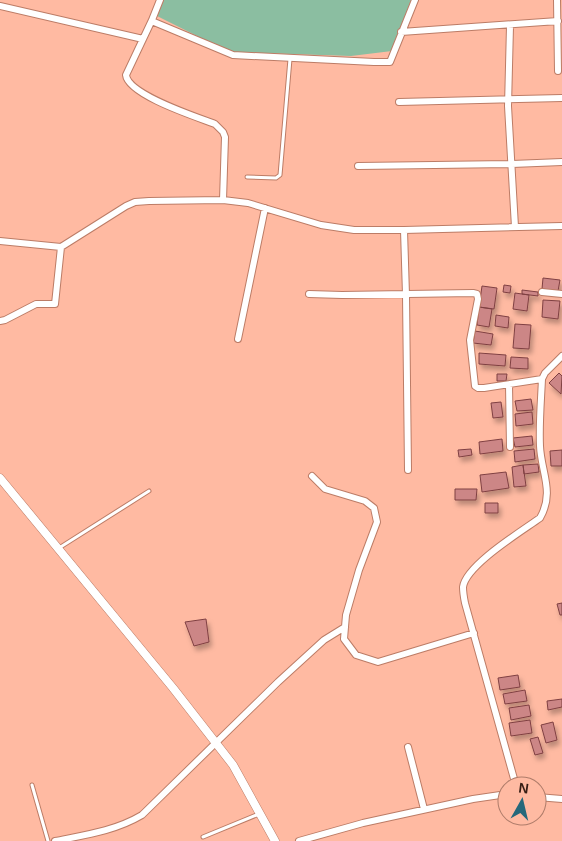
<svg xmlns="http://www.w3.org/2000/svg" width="562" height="841" font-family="Arial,sans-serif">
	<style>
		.green { fill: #8bbea1 }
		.building { fill: #cc8686; stroke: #7f4042; filter: url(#shadow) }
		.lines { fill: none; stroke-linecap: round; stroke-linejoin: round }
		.service-casing { stroke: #bc7c66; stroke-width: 5 }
		.minor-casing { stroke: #bc7c66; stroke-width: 8 }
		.tertiary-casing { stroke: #bc7c66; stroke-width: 9 }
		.service { stroke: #fff; stroke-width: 3 }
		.minor { stroke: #fff; stroke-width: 6 }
		.tertiary { stroke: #fff; stroke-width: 8 }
	</style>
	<defs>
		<filter id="shadow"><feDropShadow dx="2.5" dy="4.5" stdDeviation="2.5" flood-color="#0004"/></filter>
	</defs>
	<rect width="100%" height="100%" fill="#ffbaa2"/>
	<path class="green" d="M160 0H411L392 51 351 56 229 52 153 14Z"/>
	<path class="building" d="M543 278 560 280 558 291 542 289Z
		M504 285 511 286 510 293 503 292Z
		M482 286 497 288 494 309 479 307Z
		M522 290 538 292V296L522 294Z
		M515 293 529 295 527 311 513 309Z
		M543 300 560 301 558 319 542 317Z
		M479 307 492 309 489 327 477 325Z
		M496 315 509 317 508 328 495 326Z
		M515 324 531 325 529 349 513 348Z
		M475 331 493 334 491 345 473 343Z
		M479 353 506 355 505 366 479 364Z
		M511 357 528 358V369L510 368Z
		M559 373 562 376 561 394 549 383Z
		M497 374H507L506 381H497Z
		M531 399 533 410 517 411 515 401Z
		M501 402 503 417 493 418 491 403Z
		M532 412 533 424 516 426 515 414Z
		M532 436 533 445 515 447 513 438Z
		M502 439 503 451 480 454 479 442Z
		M471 449 472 455 459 457 458 450Z
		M534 449 535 459 515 462 514 451Z
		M562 450V466H551L550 451Z
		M538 464 539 472 524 474 523 465Z
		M523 465 526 486 514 487 512 467Z
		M506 472 509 488 482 492 480 475Z
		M455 489H477L476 500H455Z
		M485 503H498V513H485Z
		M562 603V615H560L557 604Z
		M206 619 209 642 194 646 185 622Z
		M518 675 520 687 500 690 498 678Z
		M525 690 527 701 505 704 503 694Z
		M562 699V707L548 710 547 701Z
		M529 705 531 716 511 720 509 708Z
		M530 720 532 733 511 736 509 723Z
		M553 722 557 740 546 743 541 725Z
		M538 737 543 753 535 755 530 739Z"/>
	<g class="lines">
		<defs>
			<path id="service" d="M247 177 276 178 280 175 290 59
				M59 548 149 491
				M32 785 48 841
				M203 837 259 814"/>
			<path id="minor" d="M160 0 152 20 154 22 233 55 374 62H390L415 0
				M557 0 558 71
				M0 6 143 39
				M152 20 126 75C128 95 197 117 215 124L223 132 225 137 223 200
				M510 26 508 106 515 227
				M401 32 558 21
				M399 102 562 98
				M358 166 512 164 562 162
				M404 230 406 295 408 470
				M0 241 61 247 126 206 135 202 149 201 223 200 248 203 321 225 354 230H404L562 226
				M542 292 562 294
				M309 294 342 295 473 293 477 294 478 299 470 340 475 386 478 388H484L542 379
				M0 321 5 320 36 304H55L61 247
				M238 339 265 208
				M509 385 510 447
				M312 476 325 489 365 501 374 508 377 522 359 570 346 615 344 639 356 655 378 662 474 633
				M408 747 424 809
				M516 786 465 603C464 598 463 592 463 587 466 565 522 531 540 518 555 492 541 472 540 446 539 424 541 401 542 379L545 373 562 356
				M537 797 562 799
				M55 841C85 835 115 831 142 815L278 682 324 640 345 627
				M299 841 363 823 473 799 507 794"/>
			<path id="tertiary" d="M0 478 173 688 233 765 275 841"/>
		</defs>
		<use href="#service" class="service-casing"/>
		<use href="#minor" class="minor-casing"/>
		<use href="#tertiary" class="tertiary-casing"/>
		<use href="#service" class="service"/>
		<use href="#minor" class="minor"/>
		<use href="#tertiary" class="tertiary"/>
	</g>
	<g transform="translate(522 801) rotate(8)"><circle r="24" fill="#ffbaa2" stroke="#af7c6a"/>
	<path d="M0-4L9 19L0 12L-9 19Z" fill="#26687b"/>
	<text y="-8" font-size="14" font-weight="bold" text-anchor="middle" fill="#371e15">N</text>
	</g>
</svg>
